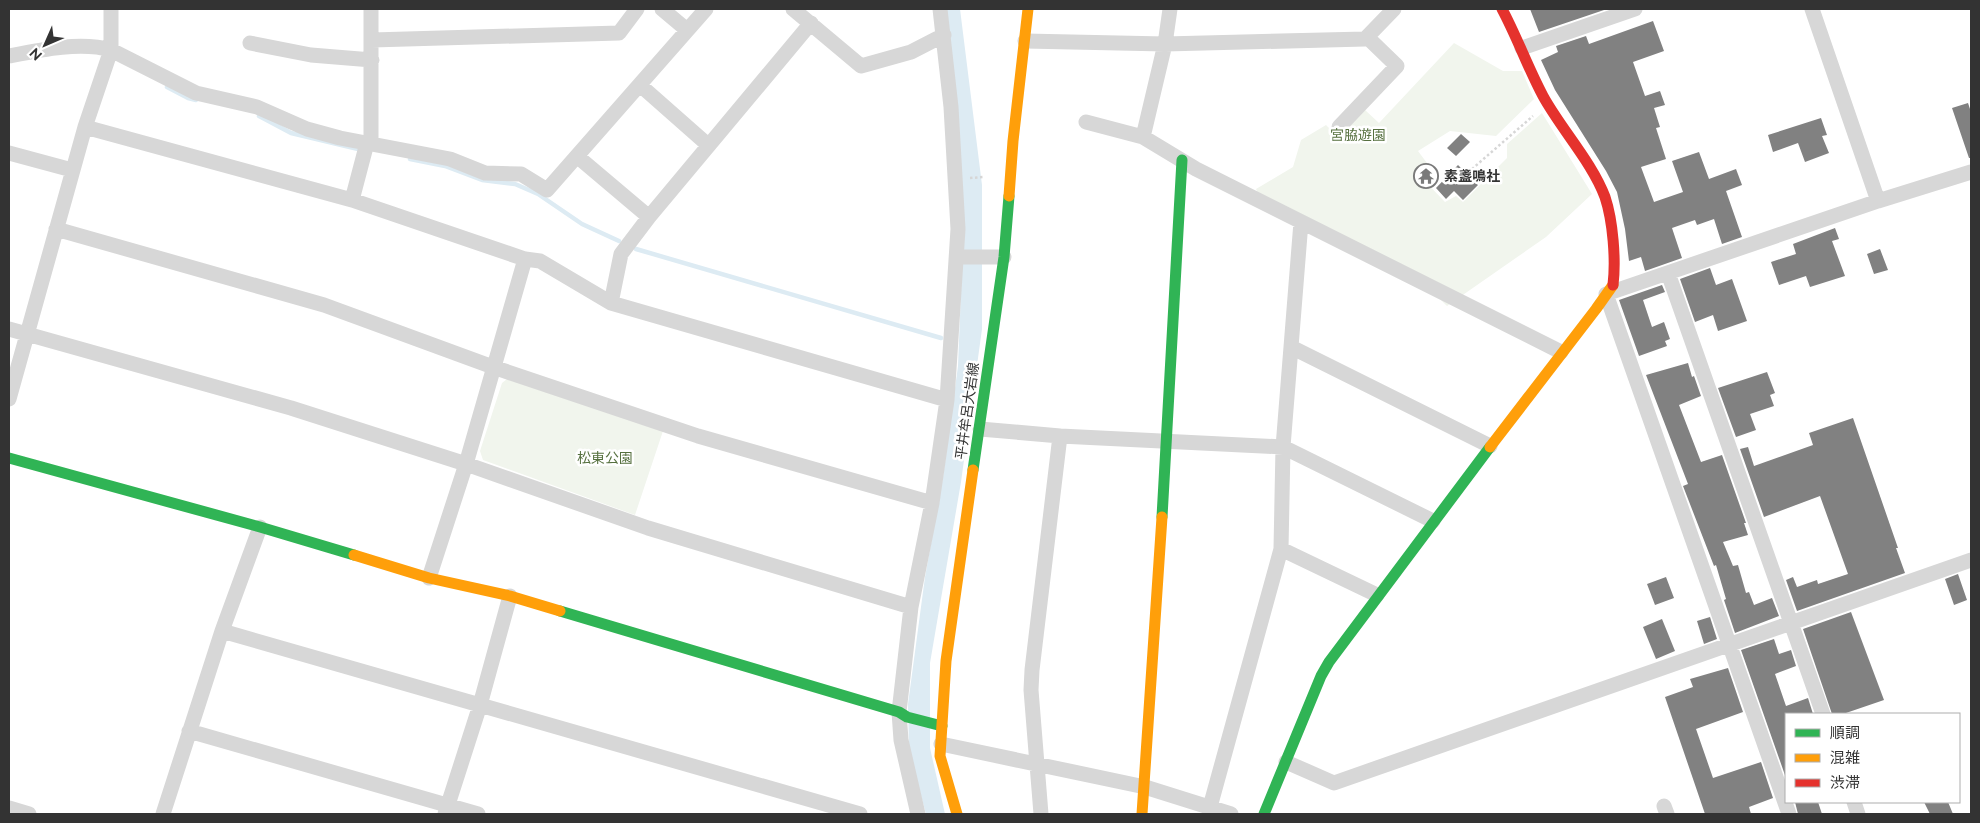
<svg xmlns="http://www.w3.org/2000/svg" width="1980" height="823" font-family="Raleway,'Noto Sans JP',sans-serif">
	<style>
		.green { fill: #f1f5ed }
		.water { fill: #ddebf3 }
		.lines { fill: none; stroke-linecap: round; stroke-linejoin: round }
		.stream { stroke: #ddebf3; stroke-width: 4.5 }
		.building { fill: #818181 }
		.path { stroke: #d6d6d6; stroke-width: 2.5; stroke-dasharray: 2.5 2.5; stroke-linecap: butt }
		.street { stroke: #d7d7d7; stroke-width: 15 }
		.fast { stroke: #30b455; stroke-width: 11 }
		.slow { stroke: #ff9f0a; stroke-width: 11 }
		.jam { stroke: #e5322d; stroke-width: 11 }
		.labels { text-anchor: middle; stroke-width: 5; stroke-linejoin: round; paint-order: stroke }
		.park-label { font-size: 14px; fill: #56703f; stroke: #fff }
		.poi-label { font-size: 14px; font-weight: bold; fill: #333; stroke: #fff; text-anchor: start }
		.street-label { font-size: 14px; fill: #333; stroke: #fff }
	</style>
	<rect width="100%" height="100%" fill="#fff"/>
	<path class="green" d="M1454 43 1503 71H1522L1534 99 1496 136 1450 131 1418 151 1427 163 1419 175 1445 202 1456 196 1463 202 1507 158V144L1542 113 1592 194 1546 237 1447 306 1440 299 1261 200 1256 189 1293 167 1301 140 1326 125 1337 136 1364 109 1379 123Z
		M507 379 663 431 635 515 483 460 480 451 502 383Z"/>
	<path class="water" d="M945 9H960L982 185V329L961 482 930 663V748L945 814H926L909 751 908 704 925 577 943 477 958 366 964 217Z"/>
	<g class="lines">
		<path class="stream" d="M167 87 188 98 196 100
			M259 116 291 133 358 149
			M410 159 445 166 482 180 515 184 538 194 582 224 619 241
			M636 249 941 338"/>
	</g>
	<path class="building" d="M1530 9H1607L1539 32Z
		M1653 21 1664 51 1633 62 1645 96 1660 91 1665 105 1654 108 1660 127 1656 128 1666 159 1641 167 1654 202 1683 192 1672 161 1699 152 1709 179 1736 169 1742 185 1726 191 1742 237 1722 244 1714 219 1697 225 1695 220 1672 228 1682 258 1645 271 1641 257 1629 261 1625 229 1617 192 1606 171 1555 90 1541 60 1558 52 1556 46 1586 36 1589 44Z
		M1968 103 1971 112V158H1969L1952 108Z
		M1821 118 1827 135 1822 136 1829 153 1805 162 1798 143 1773 152 1768 135Z
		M1461 134 1470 142 1456 156 1447 148Z
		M1458 165 1478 185 1463 200 1454 191 1446 199 1436 188Z
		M1835 228 1839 239 1832 241 1845 276 1810 287 1806 276 1779 285 1771 262 1796 254 1793 244Z
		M1880 249 1888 270 1874 274 1867 254Z
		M1710 268 1716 285 1732 279 1747 321 1718 331 1713 315 1695 322 1680 279Z
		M1662 285 1665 292 1643 300 1652 327 1664 322 1670 339 1665 341 1667 346 1639 356 1619 300Z
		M1688 363 1692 377 1694 376 1701 396 1679 405 1701 462 1722 455 1746 523H1744L1748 535 1723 542 1733 566 1738 565 1746 593 1749 592 1754 605 1772 598 1779 616 1735 633 1724 600 1726 599 1716 565 1714 566 1683 486 1688 484 1646 375Z
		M1767 372 1775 393 1770 395 1774 406 1750 414 1756 430 1736 437 1718 388Z
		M1853 418 1898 548H1896L1905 573 1797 611 1786 580 1793 577 1797 587 1817 580 1818 584 1848 574 1820 496 1764 517 1740 449 1748 447 1754 466 1813 445 1809 433Z
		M1958 574 1967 600 1954 605 1945 579Z
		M1666 577 1674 598 1655 605 1647 584Z
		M1851 612 1884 700 1843 714H1832L1803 629Z
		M1710 617 1717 639 1704 644 1697 621Z
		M1662 619 1675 651 1656 659 1643 627Z
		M1774 639 1779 654 1791 650 1796 666 1775 674 1786 706 1808 698 1813 714H1786V778L1741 650Z
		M1728 668 1743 712 1696 729 1713 778 1761 762 1773 798 1749 807 1751 814H1705L1665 697 1693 687 1690 679Z
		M1795 802H1818L1822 814H1798Z
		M1924 802H1948L1953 814H1930Z"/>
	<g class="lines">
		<path class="path" d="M1472 169 1533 116
			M970 178 984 177"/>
		<path class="street" d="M662 9 687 30
			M793 9 861 66 911 52 944 35
			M1812 9 1878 201
			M372 40 619 33 637 9
			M1025 41 1165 44 1365 39 1394 9
			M250 43 311 55 372 60
			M1522 48 1635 9
			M9 56C39 50 81 41 111 50L196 93 257 107 307 129 340 138 450 159 485 173 521 174 547 190 706 9
			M640 85 708 145
			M1086 122 1143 137 1196 169 1561 352
			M85 127 352 200 525 259 540 261 611 303 947 400
			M1339 127 1397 66 1367 37
			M1143 137 1165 44 1170 9
			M371 144V9
			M9 153 72 170
			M578 157 649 217
			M352 200 367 143
			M56 229 324 305 493 367 698 436 932 503
			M957 257H1004
			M1668 273 1823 714
			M611 303 621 254 649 217 811 23
			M9 329 291 408 466 464 648 528 911 607
			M1291 347 1490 446
			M9 399 85 127 111 50V9
			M980 429 1060 436
			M1281 549 1377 595
			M429 578 466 464 525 259
			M222 631 860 814
			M189 731 478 814
			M941 744 1145 787 1231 814
			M1286 762 1334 783 1971 560
			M1854 802 1858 814
			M1664 806 1667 814
			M1210 807 1281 549 1283 447 1301 222
			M9 808 29 814
			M163 814 222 631 260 527
			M445 814 480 705 510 596
			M918 814 901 740 899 712 911 607 932 503 947 400 958 229 951 107 940 9
			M1041 814 1031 690 1032 670 1060 436 1283 447 1433 521
			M1789 814 1606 294 1878 201 1971 172"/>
		<path class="fast" d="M9 458 260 527 354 555
			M973 470 1004 257 1009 196
			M1162 517 1182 160
			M560 611 899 712 907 717 942 726
			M1264 814 1321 676 1329 662 1490 447"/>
		<path class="slow" d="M1009 196 1013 141 1028 9
			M1490 447 1596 309 1613 285
			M354 555 429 578 510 596 560 611
			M957 814 940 756 946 661 973 470
			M1142 814 1162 517"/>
		<path class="jam" d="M1502 9C1517 37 1528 68 1543 96 1561 129 1592 162 1605 197 1613 221 1616 260 1613 285"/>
	</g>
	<defs>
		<symbol id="temple-ring" viewBox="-11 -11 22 22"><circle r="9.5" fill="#fff" stroke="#7a7a7a" stroke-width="1.5"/><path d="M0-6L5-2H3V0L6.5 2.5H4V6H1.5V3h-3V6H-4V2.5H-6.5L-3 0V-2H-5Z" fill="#7a7a7a"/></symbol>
	</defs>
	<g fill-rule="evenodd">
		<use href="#temple-ring" x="1412" y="162" width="28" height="28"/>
	</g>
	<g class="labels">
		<g class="park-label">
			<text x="1358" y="140">宮脇遊園</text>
			<text x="605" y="463">松東公園</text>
		</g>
		<g class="poi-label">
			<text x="1444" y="181">素盞鳴社</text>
		</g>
		<g class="street-label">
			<text transform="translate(967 411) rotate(-82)" y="5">平井牟呂大岩線</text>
		</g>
	</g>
	<rect width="1980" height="823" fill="none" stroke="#333333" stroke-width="20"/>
	<rect x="1785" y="713" width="175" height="90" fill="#ffffff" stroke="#adadad"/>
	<rect x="1795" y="729" width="25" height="8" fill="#30b455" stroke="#adadad"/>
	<text x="1830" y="738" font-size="15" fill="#333333">順調</text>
	<rect x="1795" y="754" width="25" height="8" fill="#ff9f0a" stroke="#adadad"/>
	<text x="1830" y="763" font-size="15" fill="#333333">混雑</text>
	<rect x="1795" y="779" width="25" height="8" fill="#e5322d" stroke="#adadad"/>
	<text x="1830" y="788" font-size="15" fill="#333333">渋滞</text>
	<g transform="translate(45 45) rotate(225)" stroke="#ffffff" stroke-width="4" paint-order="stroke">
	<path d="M0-4L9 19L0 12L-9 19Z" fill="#333333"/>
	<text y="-8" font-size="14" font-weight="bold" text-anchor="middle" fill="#333333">N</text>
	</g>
</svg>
